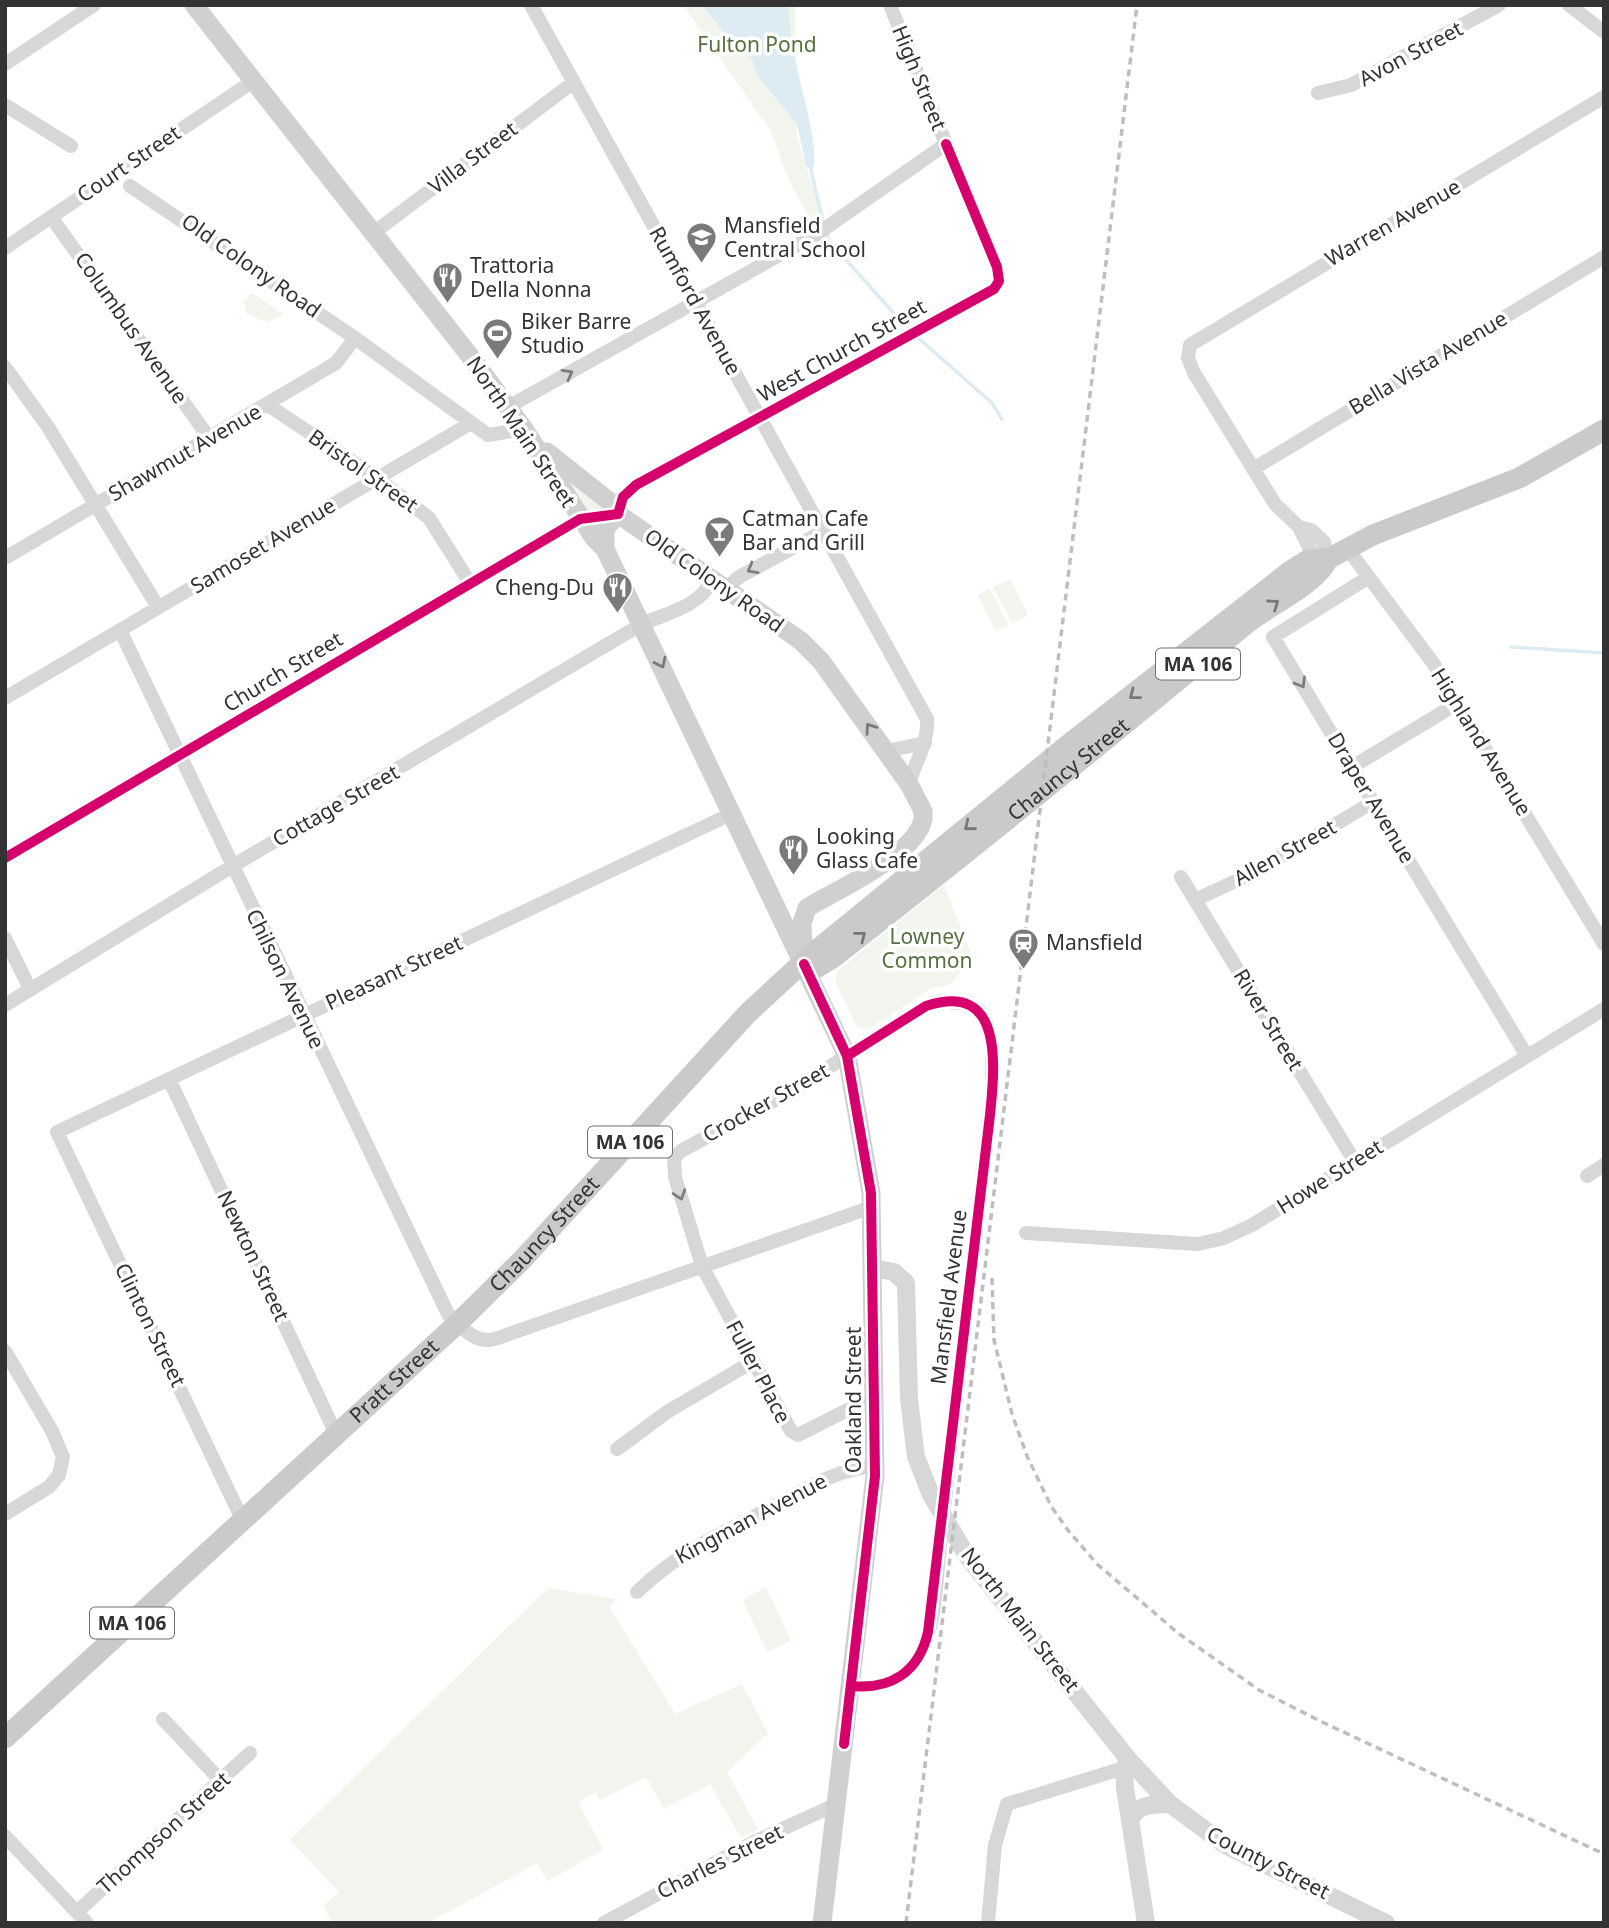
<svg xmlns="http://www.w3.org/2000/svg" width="1609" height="1928" font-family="'Noto Sans',sans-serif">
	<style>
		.green { fill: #f1f5ed }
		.water { fill: #ddebf3 }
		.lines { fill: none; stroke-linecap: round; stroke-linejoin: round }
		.stream { stroke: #ddebf3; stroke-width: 3.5 }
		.minor { stroke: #d7d7d7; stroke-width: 14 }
		.tertiary { stroke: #d7d7d7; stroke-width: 18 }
		.secondary { stroke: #d0d0d0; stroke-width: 19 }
		.primary { stroke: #cacaca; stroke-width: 21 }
		.rail { stroke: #bebebe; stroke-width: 3.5; stroke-dasharray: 7 5; stroke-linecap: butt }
		.minor-bridge { stroke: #d7d7d7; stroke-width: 14 }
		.cycleway-casing { stroke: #fff; stroke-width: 15 }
		.cycleway { stroke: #d6006c; stroke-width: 10 }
		.oneway { stroke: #7d7d7d }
		.oneway2 { stroke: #777 }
		.oneway3 { stroke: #7a7a7a }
		.labels { text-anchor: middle; stroke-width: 7; stroke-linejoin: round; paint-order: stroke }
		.shield { fill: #fff; stroke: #707070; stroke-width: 2 }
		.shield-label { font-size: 19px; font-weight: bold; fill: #333 }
		.park-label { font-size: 21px; fill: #56703f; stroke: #fff }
		.street-label { font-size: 21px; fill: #333; stroke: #fff }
		.poi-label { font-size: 21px; fill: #333; stroke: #fff; text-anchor: start }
	</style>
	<rect width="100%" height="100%" fill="#fff"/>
	<path class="green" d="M683 5H795L797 137 822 217 812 224 787 176 771 131Z
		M252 293 283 314 268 322 247 314 243 301Z
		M561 473 614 509 583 512Z
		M1010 579 1028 615 1012 623 993 587Z
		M990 589 1008 625 996 631 977 595Z
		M944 885 972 956 952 984 930 989 869 1029 857 1027 836 983 837 971Z
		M766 1587 791 1641 767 1652 743 1600Z
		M548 1588 616 1599 609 1606 675 1714 742 1684 768 1733 727 1772 758 1829 741 1838 710 1784 664 1809 646 1777 600 1800 596 1792 578 1802 603 1850 547 1881 538 1863 427 1923H333L323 1906 339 1892 290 1840Z"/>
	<path class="water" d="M702 5H788C790 20 790 35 793 50 797 73 822 153 812 170L806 166 797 124 757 75 752 59 727 36Z"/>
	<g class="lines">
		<path class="stream" d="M810 166 824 226
			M827 234 829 241 910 331
			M916 336 992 403 1002 419
			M1511 647 1604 653"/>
		<path class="minor" d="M531 5 927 719C929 742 915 762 909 784
			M1569 5 1604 32
			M5 64 94 5
			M1318 93 1351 85 1499 5
			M5 105 71 146
			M130 186 355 338 488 435 524 429
			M51 217 210 439
			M372 234 574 82
			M5 248 253 81
			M5 367 48 427 158 607
			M268 405 377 478 429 518 470 583
			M508 407 817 234 946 144 890 5
			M1253 469 1604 257
			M1299 527 1311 551 1326 558
			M1347 548 1433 663 1604 944
			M5 558 336 363 355 338
			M1328 559 1324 542 1311 530 1299 527 1275 504 1194 373 1188 358 1190 345 1604 97
			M1369 577 1273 637 1527 1056
			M727 588 739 577 824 531
			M120 630 448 1314C461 1326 475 1345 495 1339L872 1207
			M5 698 471 423
			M886 751 925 743
			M1352 767 1458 703
			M5 858 580 519 618 514 623 497 636 485 994 289 999 281 997 267 946 144
			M1181 877 1355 1162
			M1195 900 1255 872 1373 802
			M5 938 30 989
			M5 1005 231 867 642 624C667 613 702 606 712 579
			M169 1079 336 1434
			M1587 1176 1604 1165
			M1026 1233 1198 1244 1224 1238 1252 1225 1604 1009
			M5 1351 52 1431 63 1457 59 1475 49 1487 5 1514
			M875 1396 804 1432 798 1435 791 1431 702 1266 675 1177 674 1158 681 1151 788 1093 926 1006 940 1001 968 1004 979 1011 987 1024 992 1048V1092L946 1491
			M617 1449 667 1412 752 1362
			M242 1519 57 1132 731 814
			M637 1592C682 1549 723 1533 777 1505 810 1487 837 1469 875 1466
			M851 1686C938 1695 933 1607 940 1546
			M163 1719 222 1782
			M5 1836 87 1923
			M77 1912 250 1753
			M604 1923 756 1841 837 1804
			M988 1923 995 1845 1007 1804 1124 1768"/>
		<path class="tertiary" d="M873 1268 894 1272 906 1283 909 1399 916 1457 931 1495 967 1556 1129 1760 1170 1804 1227 1846 1386 1923
			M1129 1760 1124 1768 1125 1788 1146 1923
			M1130 1821C1136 1803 1154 1805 1170 1804"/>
		<path class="secondary" d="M194 5 470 356 524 429 594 538 605 549 847 1056 871 1193 875 1476 822 1923
			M547 452 615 506 618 514 801 641 821 661 909 784 923 811V819C916 855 838 889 807 908L802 923 803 953
			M605 549V529L618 514"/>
		<g class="primary">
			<path id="s1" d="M804 964 816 968 834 957C973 848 1110 737 1246 624 1268 606 1317 584 1328 559"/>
			<path id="s2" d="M5 1738 458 1323 523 1259 748 1013 812 954 1068 745 1289 572 1308 560 1328 559 1373 535 1519 478 1604 430"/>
		</g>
		<path class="rail" d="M992 1278 994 1340 1012 1414 1027 1456 1051 1506 1067 1529 1097 1564 1178 1633 1259 1690 1320 1721 1604 1854
			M906 1923 1137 5"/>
		<path class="minor-bridge" d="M940 1546 946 1491"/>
		<defs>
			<path id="cycleway" d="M5 858 580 519 618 514 623 497 636 485 994 289 999 281 997 267 946 144
				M804 964 847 1056 871 1193 875 1476 844 1744
				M847 1056 926 1006C1004 980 995 1066 990 1115L928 1632C919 1672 891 1690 851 1686"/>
		</defs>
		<use href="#cycleway" class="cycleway-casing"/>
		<use href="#cycleway" class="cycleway"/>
	</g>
	<defs><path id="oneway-chevron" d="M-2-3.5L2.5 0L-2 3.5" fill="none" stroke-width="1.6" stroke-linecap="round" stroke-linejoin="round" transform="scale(1.75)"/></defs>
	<g class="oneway">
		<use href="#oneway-chevron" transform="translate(568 374) rotate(-29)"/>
		<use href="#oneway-chevron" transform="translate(752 569) rotate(150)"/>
		<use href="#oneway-chevron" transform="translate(1301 683) rotate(59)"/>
		<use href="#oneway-chevron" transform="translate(680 1195) rotate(72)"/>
	</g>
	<g class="oneway2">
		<use href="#oneway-chevron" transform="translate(1274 604) rotate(-35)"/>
		<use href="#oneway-chevron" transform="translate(1134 695) rotate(142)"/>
		<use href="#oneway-chevron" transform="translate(969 826) rotate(141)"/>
		<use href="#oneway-chevron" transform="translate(861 936) rotate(-38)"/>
	</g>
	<g class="oneway3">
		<use href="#oneway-chevron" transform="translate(661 663) rotate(64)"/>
		<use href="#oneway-chevron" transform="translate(870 728) rotate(-125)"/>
	</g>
	<defs>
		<symbol id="school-pin" viewBox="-11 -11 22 30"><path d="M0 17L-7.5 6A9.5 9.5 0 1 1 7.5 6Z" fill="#7a7a7a" stroke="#fff"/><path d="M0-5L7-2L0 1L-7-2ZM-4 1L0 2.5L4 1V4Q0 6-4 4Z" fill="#fff"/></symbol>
		<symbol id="restaurant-pin" viewBox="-11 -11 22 30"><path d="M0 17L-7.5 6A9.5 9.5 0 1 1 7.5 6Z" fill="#7a7a7a" stroke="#fff"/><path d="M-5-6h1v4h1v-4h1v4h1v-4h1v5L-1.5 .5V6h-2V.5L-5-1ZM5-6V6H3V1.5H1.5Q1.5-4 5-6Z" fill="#fff"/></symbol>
		<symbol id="stadium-pin" viewBox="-11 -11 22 30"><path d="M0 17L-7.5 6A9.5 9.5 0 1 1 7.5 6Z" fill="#7a7a7a" stroke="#fff"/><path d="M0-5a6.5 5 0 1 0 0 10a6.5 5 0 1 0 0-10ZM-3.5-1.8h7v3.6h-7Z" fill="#fff"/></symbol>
		<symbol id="bar-pin" viewBox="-11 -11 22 30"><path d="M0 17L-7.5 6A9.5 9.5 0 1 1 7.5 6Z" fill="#7a7a7a" stroke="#fff"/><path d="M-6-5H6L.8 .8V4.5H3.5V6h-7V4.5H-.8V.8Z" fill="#fff"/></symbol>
		<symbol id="station-pin" viewBox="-11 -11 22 30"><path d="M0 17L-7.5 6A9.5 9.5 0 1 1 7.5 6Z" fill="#7a7a7a" stroke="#fff"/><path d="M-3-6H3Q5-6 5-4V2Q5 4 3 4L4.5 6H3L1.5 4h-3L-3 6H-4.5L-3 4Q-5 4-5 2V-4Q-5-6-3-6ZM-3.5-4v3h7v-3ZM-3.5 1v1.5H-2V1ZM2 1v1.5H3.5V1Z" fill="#fff"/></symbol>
	</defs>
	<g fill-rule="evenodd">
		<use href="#school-pin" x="684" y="220" width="35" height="47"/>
		<use href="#restaurant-pin" x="430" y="260" width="35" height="47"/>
		<use href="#stadium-pin" x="480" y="316" width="35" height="47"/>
		<use href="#bar-pin" x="702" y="514" width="35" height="47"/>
		<use href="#restaurant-pin" x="600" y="570" width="35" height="47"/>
		<use href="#restaurant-pin" x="776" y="832" width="35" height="47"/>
		<use href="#station-pin" x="1006" y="926" width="35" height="47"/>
	</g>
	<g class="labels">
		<g class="shield">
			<rect x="1156" y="648.5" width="84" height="31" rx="5"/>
			<rect x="588" y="1126.5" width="84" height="31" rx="5"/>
			<rect x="90" y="1607.5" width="84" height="31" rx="5"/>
		</g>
		<g class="shield-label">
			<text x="1198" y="671">MA 106</text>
			<text x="630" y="1149">MA 106</text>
			<text x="132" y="1630">MA 106</text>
		</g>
		<g class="park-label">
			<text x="757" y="52">Fulton Pond</text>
			<text x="927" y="944">Lowney<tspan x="927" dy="24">Common</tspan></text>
		</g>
		<g class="street-label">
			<text transform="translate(1411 54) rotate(-28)" y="7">Avon Street</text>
			<text transform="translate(919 78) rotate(68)" y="7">High Street</text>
			<text transform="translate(473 158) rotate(-37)" y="7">Villa Street</text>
			<text transform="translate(129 164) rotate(-34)" y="7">Court Street</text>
			<text transform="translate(1393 223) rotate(-30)" y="7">Warren Avenue</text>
			<text transform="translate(251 266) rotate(35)" y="7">Old Colony Road</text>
			<text transform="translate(695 301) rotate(61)" y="7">Rumford Avenue</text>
			<text transform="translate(131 328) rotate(55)" y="7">Columbus Avenue</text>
			<text transform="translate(842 351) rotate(-29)" y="7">West Church Street</text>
			<text transform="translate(1428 363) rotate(-31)" y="7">Bella Vista Avenue</text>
			<text transform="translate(521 432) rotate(56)" y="7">North Main Street</text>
			<text transform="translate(185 453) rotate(-30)" y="7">Shawmut Avenue</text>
			<text transform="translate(363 471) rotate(35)" y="7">Bristol Street</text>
			<text transform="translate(263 546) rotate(-31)" y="7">Samoset Avenue</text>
			<text transform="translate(714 581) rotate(35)" y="7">Old Colony Road</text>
			<text transform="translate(283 672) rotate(-31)" y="7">Church Street</text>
			<text transform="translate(1481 742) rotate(58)" y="7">Highland Avenue</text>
			<text dy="7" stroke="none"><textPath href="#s1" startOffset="334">Chauncy Street</textPath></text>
			<text transform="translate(1371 798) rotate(59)" y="7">Draper Avenue</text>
			<text transform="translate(336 806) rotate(-30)" y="7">Cottage Street</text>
			<text transform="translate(1285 853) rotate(-29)" y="7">Allen Street</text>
			<text transform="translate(394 973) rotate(-25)" y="7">Pleasant Street</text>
			<text transform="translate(285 979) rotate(64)" y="7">Chilson Avenue</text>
			<text transform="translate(1268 1020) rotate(59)" y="7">River Street</text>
			<text transform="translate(766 1103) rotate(-29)" y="7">Crocker Street</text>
			<text transform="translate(1330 1177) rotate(-32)" y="7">Howe Street</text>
			<text dy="7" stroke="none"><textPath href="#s2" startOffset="738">Chauncy Street</textPath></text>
			<text transform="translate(253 1256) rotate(65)" y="7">Newton Street</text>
			<text transform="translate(949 1297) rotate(-83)" y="7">Mansfield Avenue</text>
			<text transform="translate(150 1325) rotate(64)" y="7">Clinton Street</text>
			<text transform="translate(758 1372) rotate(62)" y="7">Fuller Place</text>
			<text dy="7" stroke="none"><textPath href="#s2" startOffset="528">Pratt Street</textPath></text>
			<text transform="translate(854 1400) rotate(-90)" y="7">Oakland Street</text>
			<text transform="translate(751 1519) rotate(-28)" y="7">Kingman Avenue</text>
			<text transform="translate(1020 1620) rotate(52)" y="7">North Main Street</text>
			<text transform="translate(164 1833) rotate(-42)" y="7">Thompson Street</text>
			<text transform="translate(720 1862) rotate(-27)" y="7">Charles Street</text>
			<text transform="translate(1268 1863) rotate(27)" y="7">County Street</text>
		</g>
		<g class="poi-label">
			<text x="724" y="233">Mansfield<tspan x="724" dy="24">Central School</tspan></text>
			<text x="470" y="273">Trattoria<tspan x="470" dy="24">Della Nonna</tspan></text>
			<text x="521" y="329">Biker Barre<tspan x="521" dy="24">Studio</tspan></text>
			<text x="742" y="526">Catman Cafe<tspan x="742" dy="24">Bar and Grill</tspan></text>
			<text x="594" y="595" text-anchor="end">Cheng-Du</text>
			<text x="816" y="844">Looking<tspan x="816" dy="24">Glass Cafe</tspan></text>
			<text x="1046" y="950">Mansfield</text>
		</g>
	</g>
	<rect width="1609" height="1928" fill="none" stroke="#333333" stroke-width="14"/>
</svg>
